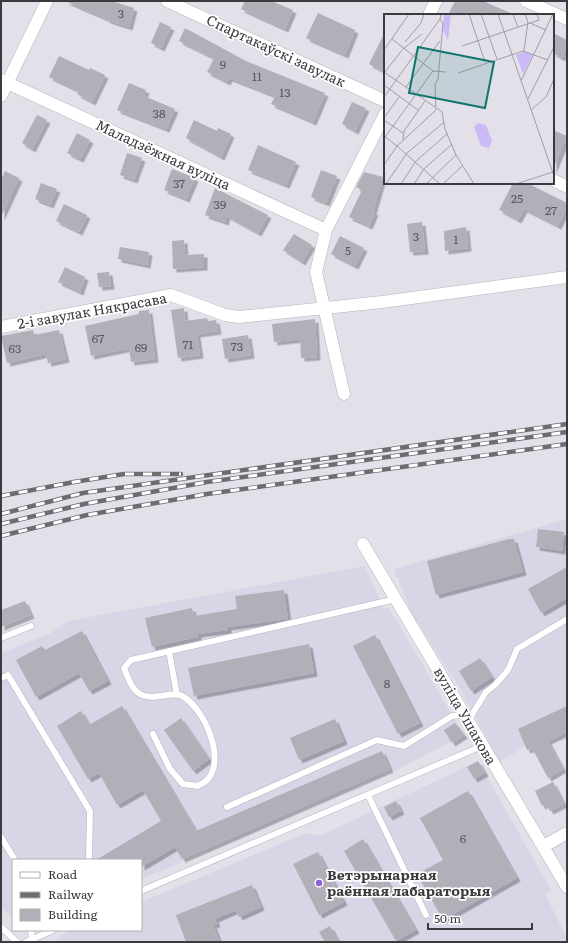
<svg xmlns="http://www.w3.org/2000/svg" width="568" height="943" font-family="Literata,serif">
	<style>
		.built { fill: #d9d5e6 }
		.building { fill: #b2afb9; filter: url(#shadow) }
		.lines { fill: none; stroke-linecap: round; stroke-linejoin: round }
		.lane-casing { stroke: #b5b2bc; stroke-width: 7 }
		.street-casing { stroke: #b5b2bc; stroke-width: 13 }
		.lane { stroke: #fff; stroke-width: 6 }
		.street { stroke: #fff; stroke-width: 12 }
		.rail-casing { stroke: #6d6c71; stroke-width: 4.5 }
		.rail { stroke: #fff; stroke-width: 3; stroke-dasharray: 9; stroke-linecap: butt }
		.poi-dot { fill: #8d61db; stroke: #fff; stroke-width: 1.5 }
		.labels { text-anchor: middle; stroke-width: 3.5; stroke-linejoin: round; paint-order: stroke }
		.number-label { font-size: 12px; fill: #59575d }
		.street-label { font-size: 14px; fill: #3b3a3e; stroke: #fff }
		.poi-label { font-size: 14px; font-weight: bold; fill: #3b3a3e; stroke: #fff; text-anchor: start }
		.inset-road { fill: none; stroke: #a09ea5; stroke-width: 1 }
		.view { fill: #0f766e; fill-opacity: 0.15; stroke: #0f766e; stroke-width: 2 }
		.inset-edge { fill: none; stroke: #3b3a3e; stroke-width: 2 }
	</style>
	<defs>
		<filter id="shadow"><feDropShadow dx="3.5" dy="3.5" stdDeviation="0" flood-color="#0004"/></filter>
	</defs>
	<rect width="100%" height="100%" fill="#e3e0ea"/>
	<path class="built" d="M567 519V732L525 746 500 762 459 687 412 614 394 569Z
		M365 566 384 609 389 608 464 735 394 771 390 769 182 859 183 862 141 879V860H13V918L1 907V653L51 633 68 621Z
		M478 761 551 890 545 894 567 938V942H55L63 934 73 930H141V902L306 833 320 836Z"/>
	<path class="building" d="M65 1H111L134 8 129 27 107 20V19Z
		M245 1H271L293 10 285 29 241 9Z
		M455 1H483L515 15H448Z
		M318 13 355 30 345 55 306 38Z
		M160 22 171 27 161 48 151 43Z
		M185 28 246 61 325 93 313 122 271 104 275 96 229 78 227 82 207 72 214 58 179 41Z
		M385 32V72L369 64Z
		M553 33 567 40V47L562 58 553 53Z
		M59 56 89 70 90 68 105 75 92 102 77 94 79 91 49 77Z
		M129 83 146 90 144 96 175 109 166 129 117 110Z
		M352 102 366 108 355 131 342 124Z
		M37 115 47 120 32 149 22 143Z
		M194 120 217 131 218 128 231 134 221 157 186 138Z
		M553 130 567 136 553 170Z
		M77 133 90 140 80 159 67 153Z
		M258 145 296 162 286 185 248 170Z
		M127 153 142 158 134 180 120 175Z
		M172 169 195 178 186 199 164 190Z
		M321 170 337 176 326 203 311 197Z
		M5 171 19 178 1 217V180Z
		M364 172 383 177 373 211 375 212 369 226 349 217 362 190 356 187Z
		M41 183 57 189 50 205 35 199Z
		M513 183H527L567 203V207L558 226 524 209 518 220 499 210Z
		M215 188 268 215 258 233 227 216 225 222 205 215Z
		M64 204 87 215 79 232 56 221Z
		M422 222 425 251 410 252 407 224Z
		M466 227 468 248 445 251 444 231Z
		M294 234 312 245 302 262 283 250Z
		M340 236 364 248 355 266 331 254Z
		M184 240 185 255 204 254V267L173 269 172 241Z
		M120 247 149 252 147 265 118 259Z
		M65 267 85 277 80 292 58 282Z
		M109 272 111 286 99 287 97 273Z
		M184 308 185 321 207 318 208 321 216 320 218 331 197 334 200 355 178 358 171 310Z
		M149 310 155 359 131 362 129 348 91 356 85 326 139 314V311Z
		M315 319 317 357 301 358 300 339 274 342 272 324Z
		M33 330 34 335 59 330 66 359 48 363 46 354 7 363 1 336Z
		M248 335 251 355 225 359 222 339Z
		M538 529 564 532 562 551 536 547Z
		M509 539H514L523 572 436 595 427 561Z
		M567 567V598L541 613 528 589Z
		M284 590 288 619 228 627V630L198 634V637L152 647 145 618 192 608 194 616 237 609 235 596Z
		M25 601 31 615 1 627V610Z
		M82 631 108 681 89 691 79 673 36 697 16 660 42 646 45 650Z
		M375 635 420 723 398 734 353 646Z
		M309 644 314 673 194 696 188 668Z
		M480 658 492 677 471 691 459 671Z
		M122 706 196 831 382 751 390 769 182 859 175 847 141 867V860H96L161 821 143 790 117 805 99 773 88 779 57 726 81 711 89 725Z
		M567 706V732L548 741 563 769 548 778 532 748 527 750 518 729Z
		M181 718 209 759 193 771 164 730Z
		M335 719 344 741 299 760 290 738Z
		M455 723 464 735 452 743 444 730Z
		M478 761 485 773 474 779 467 767Z
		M553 782 564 804 550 811 546 804 542 806 535 791Z
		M468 791 517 878 443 920 417 874 443 860 420 818Z
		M396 801 401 811 389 817 384 807Z
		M363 839 416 930 396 941 344 851Z
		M318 852 344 902 319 915 293 864Z
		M252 885 261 907 239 917 236 910 215 919 217 924 213 925 220 942H186L176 915Z
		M330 926 339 942H325L319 932Z"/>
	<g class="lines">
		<defs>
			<path id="lane" d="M1 638 31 626
				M169 651 177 695
				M1 678 8 675 90 811 89 860
				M468 721 486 692 495 685 508 670 517 649 567 619
				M153 734 170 769 183 784 198 786C201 784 206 782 208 779 226 758 204 708 182 696 172 690 153 702 140 694 131 689 128 677 124 668L131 660 396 599
				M368 795 426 915
				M227 807 377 740 404 746 452 716 464 715
				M1 837 15 860
				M141 891 482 746
				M1 927 17 942
				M31 930 32 940
				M26 942 53 930"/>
			<path id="street" d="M167 1 385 101
				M526 1 567 19
				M429 15 436 1
				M1 80 326 230
				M1 96 47 1
				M553 180 567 187
				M1 327 171 295 225 315 239 317 382 302 567 277
				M344 394 316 272 326 230 385 114
				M363 544 567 887
				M544 846 567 833"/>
		</defs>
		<use href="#lane" class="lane-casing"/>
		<use href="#street" class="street-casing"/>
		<use href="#lane" class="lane"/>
		<use href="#street" class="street"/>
		<defs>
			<path id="rail" d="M1 496 74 482 124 474H181
				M1 514 83 493 567 424
				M1 524 84 504 207 482 567 432
				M1 536 87 515 207 494 567 444"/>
		</defs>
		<use href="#rail" class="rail-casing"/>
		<use href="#rail" class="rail"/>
	</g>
	<circle class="poi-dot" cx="319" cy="883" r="4"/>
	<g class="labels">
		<g class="number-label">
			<text x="121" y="18">3</text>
			<text x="223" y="69">9</text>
			<text x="257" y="81">11</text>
			<text x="285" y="97">13</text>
			<text x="159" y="118">38</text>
			<text x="179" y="188">37</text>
			<text x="517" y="203">25</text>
			<text x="220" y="209">39</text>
			<text x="551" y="215">27</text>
			<text x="416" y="241">3</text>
			<text x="456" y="244">1</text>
			<text x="348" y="255">5</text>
			<text x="98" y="343">67</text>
			<text x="188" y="349">71</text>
			<text x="237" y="351">73</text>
			<text x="141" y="352">69</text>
			<text x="15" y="353">63</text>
			<text x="387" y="688">8</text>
			<text x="463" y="843">6</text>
		</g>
		<g class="street-label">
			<text transform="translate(276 51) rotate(25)" y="5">Спартакаўскі завулак</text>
			<text transform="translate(163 155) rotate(25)" y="5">Маладзёжная вуліца</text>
			<text transform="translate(92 311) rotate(-10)" y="5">2-і завулак Някрасава</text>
			<text transform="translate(465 716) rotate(60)" y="5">вуліца Ушакова</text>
		</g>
		<g class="poi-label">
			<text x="327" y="880">Ветэрынарная<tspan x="327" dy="16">раённая лабараторыя</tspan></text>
		</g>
	</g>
	<g transform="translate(384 14)">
		<rect width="170" height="170" fill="#e3e0ea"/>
		<path d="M60 0H67L64 26 59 16ZM139 38 149 40 139 60 132 41ZM94 109 102 111 108 127 105 134 97 132 90 113Z" fill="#cbbaf7"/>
		<path class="inset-road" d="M85 0 101 48M97 0 113 45M114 0 170 162M129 0 134 13M146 9 162 16M8 25 49 57 62 58M21 28 37 9 40 0M78 32 155 6 153 0M0 36 25 0M140 37 144 8 141 0M0 58 51 93M0 59 19 35 38 20M74 59 139 37 164 46M137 67 169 0M0 71 34 96M22 73 56 27M0 83 56 5M144 85 170 33M147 96 162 83 170 65M0 104 15 83M0 106 19 119M0 122 13 132 52 96 51 70 54 65 59 9 56 5 57 0M1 123 49 57M19 126 20 117 41 87M72 141 90 170M0 151 13 132 56 170M2 170 23 139 59 109M17 170 32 147 63 120M30 170 40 155 67 131M42 170 72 141 61 115 58 98 53 94M59 170 78 152M132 170 169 158"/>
		<path class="view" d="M34 33 110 48 101 94 25 79Z"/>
		<rect width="170" height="170" class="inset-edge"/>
	</g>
	<rect width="568" height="943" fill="none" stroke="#3b3a3e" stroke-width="4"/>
	<rect x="12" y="859" width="130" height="72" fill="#ffffff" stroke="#b1b0b2"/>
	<rect x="20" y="872" width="20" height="6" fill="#ffffff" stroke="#b1b0b2"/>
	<text x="48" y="879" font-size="12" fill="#3b3a3e">Road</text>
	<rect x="20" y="892" width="20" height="6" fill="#6d6c71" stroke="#b1b0b2"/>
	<text x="48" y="899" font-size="12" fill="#3b3a3e">Railway</text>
	<rect x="20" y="909" width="20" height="12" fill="#b2afb9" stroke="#b1b0b2"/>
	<text x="48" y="919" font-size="12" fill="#3b3a3e">Building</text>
	<path d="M428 923v6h104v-6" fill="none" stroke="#3b3a3e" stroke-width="2"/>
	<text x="434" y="923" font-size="12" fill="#3b3a3e" stroke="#ffffff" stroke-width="3" paint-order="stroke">50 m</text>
</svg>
